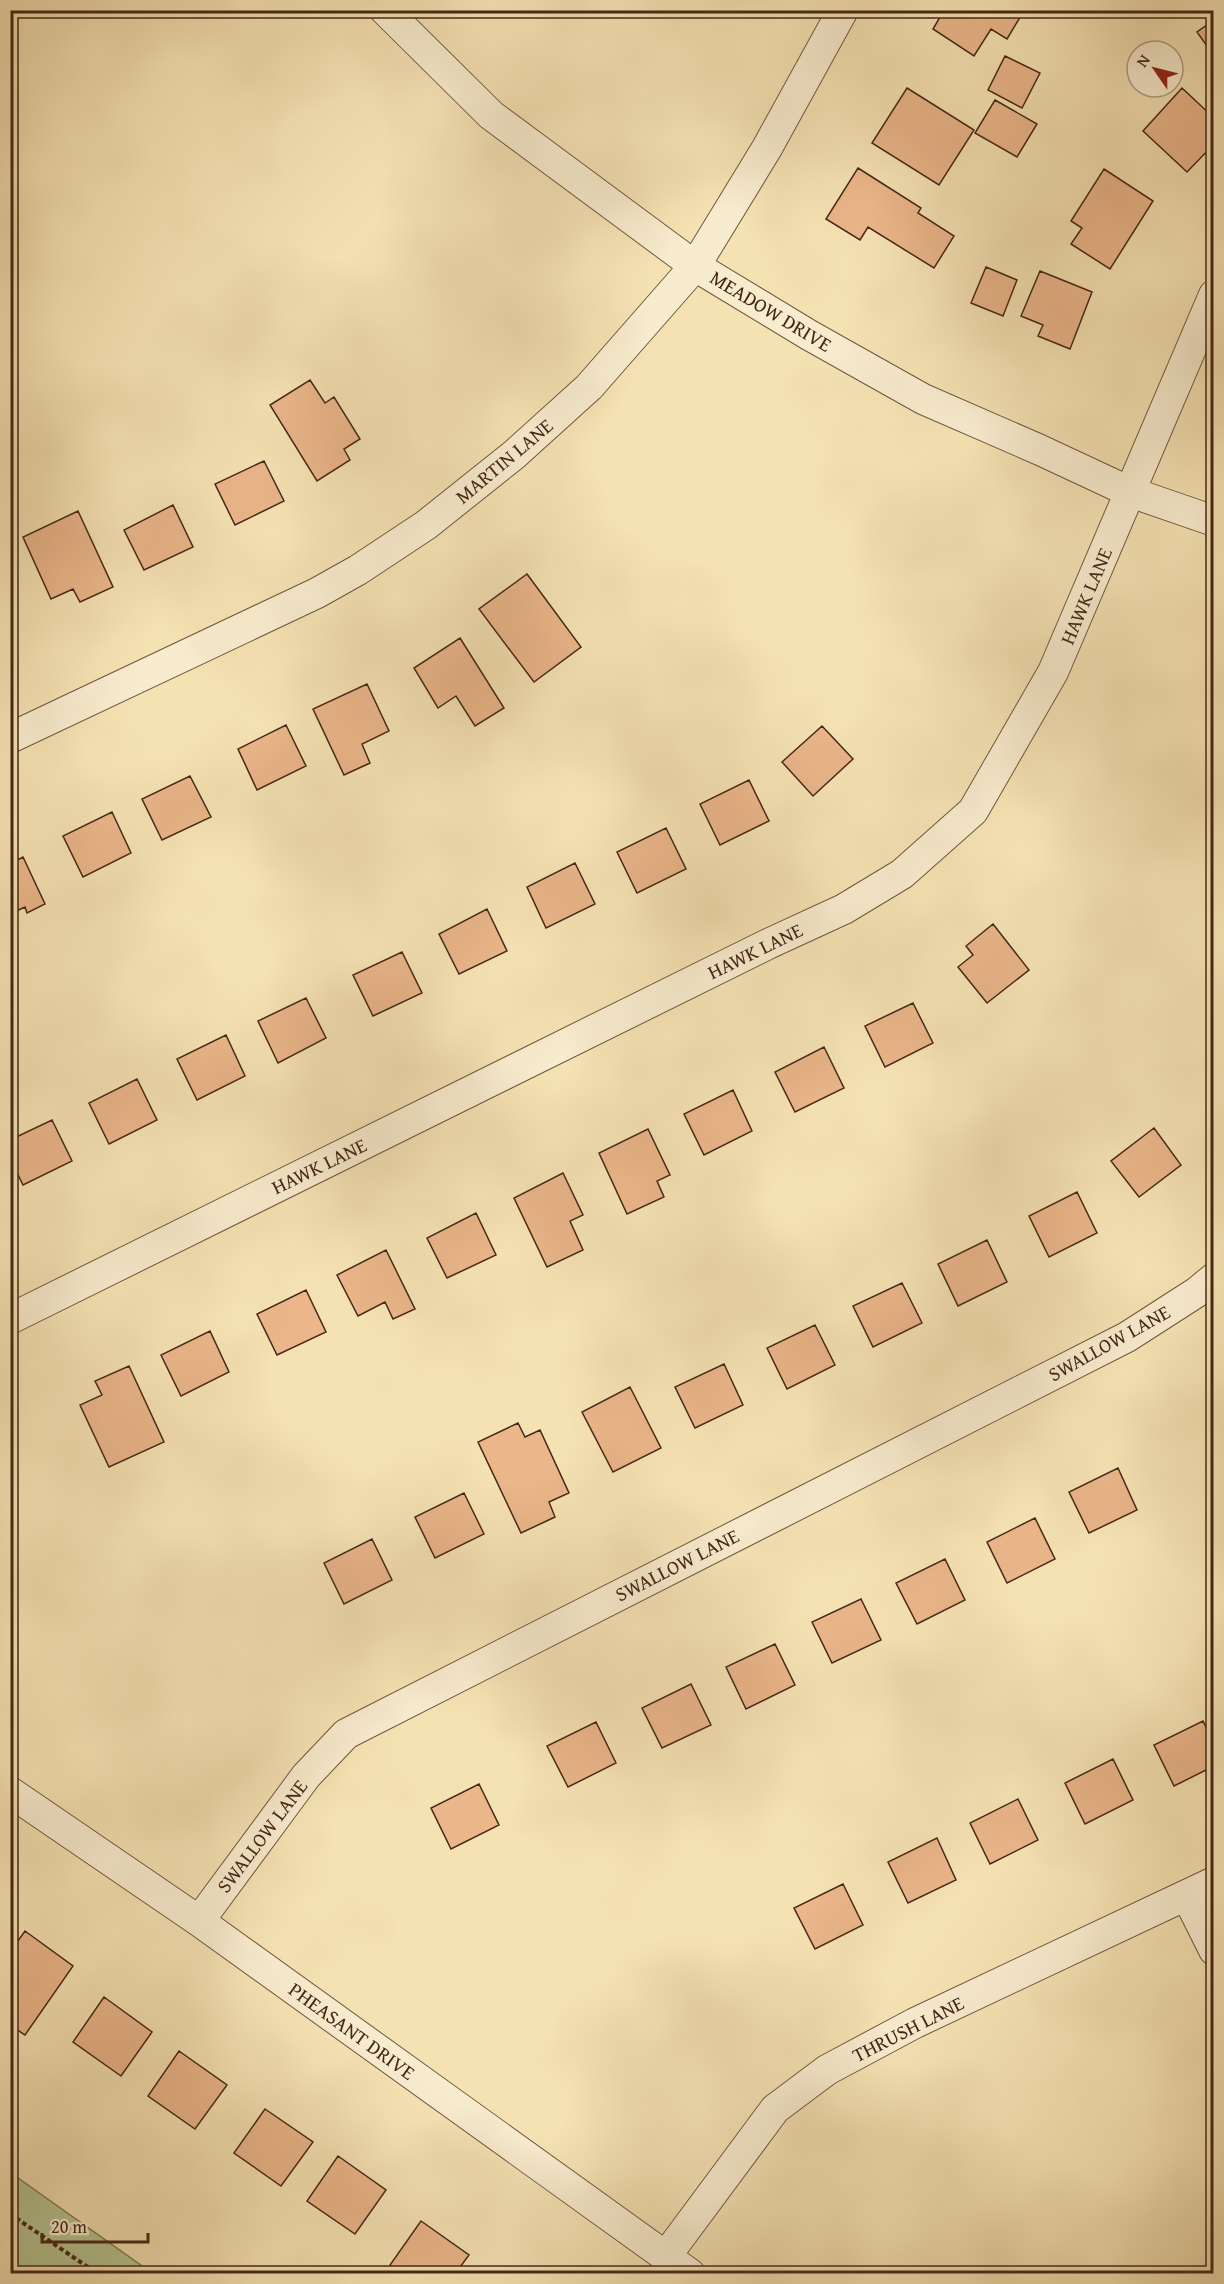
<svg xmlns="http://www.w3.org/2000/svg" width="1224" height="2284" font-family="'Gentium Book Plus',serif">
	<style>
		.green { fill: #b6c491; stroke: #7e7654; stroke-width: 1.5 }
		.building { fill: #eab68a; stroke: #462717; stroke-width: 1.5 }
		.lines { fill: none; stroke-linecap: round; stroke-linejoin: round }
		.minor-casing { stroke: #72563e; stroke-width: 32 }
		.path { stroke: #462717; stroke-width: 4; stroke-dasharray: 4.5 3; stroke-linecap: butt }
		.minor { stroke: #f8ecce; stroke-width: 30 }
		.labels { text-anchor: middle; stroke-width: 6; stroke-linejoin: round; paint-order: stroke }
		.street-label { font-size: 20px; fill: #462717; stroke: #f8ecce }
	</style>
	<rect width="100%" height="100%" fill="#f5e2b3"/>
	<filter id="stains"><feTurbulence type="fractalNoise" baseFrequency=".00333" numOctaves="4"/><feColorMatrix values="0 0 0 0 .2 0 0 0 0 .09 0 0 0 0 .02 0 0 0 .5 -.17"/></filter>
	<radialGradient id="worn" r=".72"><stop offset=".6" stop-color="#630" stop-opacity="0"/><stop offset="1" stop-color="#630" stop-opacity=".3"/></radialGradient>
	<path class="green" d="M11 2173 152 2273H11Z"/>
	<path class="building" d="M944 10H1016L1022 14 1007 39 991 29 974 56 933 29Z
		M1214 20V56L1197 32Z
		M1005 56 1040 73 1022 108 988 90Z
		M907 88 974 130 939 185 872 143Z
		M1182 88 1214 118V144L1187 172 1143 131Z
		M995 100 1037 124 1017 157 975 133Z
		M858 168 921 208 918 213 954 236 934 268 868 227 860 240 826 219Z
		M1104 169 1153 201 1110 269 1071 244 1082 228 1071 221Z
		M986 267 1017 280 1003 316 971 303Z
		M1040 271 1092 292 1070 349 1038 336 1043 325 1021 316Z
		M310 380 325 403 334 397 360 439 344 449 350 460 317 481 270 405Z
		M264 461 284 501 235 525 215 484Z
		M173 505 193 547 144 570 124 530Z
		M78 511 113 587 80 602 73 589 51 599 23 537Z
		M527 574 581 647 534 682 479 609Z
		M460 638 504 708 475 726 456 696 438 708 414 668Z
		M367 684 389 731 362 744 370 763 344 775 313 709Z
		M286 725 306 766 257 790 238 749Z
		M822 726 853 759 813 796 782 762Z
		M190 776 211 817 162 840 142 799Z
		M749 780 769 821 720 845 700 804Z
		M112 812 131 853 83 877 63 836Z
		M666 828 686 869 637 893 617 852Z
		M23 857 45 904 27 913 25 907 10 914V864Z
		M575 863 595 904 546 928 527 887Z
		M487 909 507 951 459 974 439 934Z
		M993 924 1029 970 987 1003 958 967 973 955 966 946Z
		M402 952 422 993 373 1016 353 975Z
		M306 998 326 1038 278 1063 258 1021Z
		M913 1003 933 1043 885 1067 865 1026Z
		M226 1035 245 1076 197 1100 177 1059Z
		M824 1047 844 1088 795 1112 775 1072Z
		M137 1079 157 1120 109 1144 89 1103Z
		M733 1090 752 1131 704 1155 684 1114Z
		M52 1120 72 1161 23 1185 10 1158V1140Z
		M1154 1128 1181 1165 1139 1197 1111 1161Z
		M648 1129 670 1175 657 1181 664 1197 627 1214 599 1153Z
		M563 1173 583 1215 570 1221 583 1250 547 1267 514 1198Z
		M1077 1192 1097 1233 1049 1257 1029 1216Z
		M476 1213 496 1255 447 1278 427 1238Z
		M987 1240 1007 1282 958 1306 938 1264Z
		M386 1250 415 1309 393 1319 385 1302 358 1316 337 1275Z
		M902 1283 922 1323 873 1347 853 1306Z
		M306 1290 326 1332 277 1355 257 1314Z
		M815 1325 835 1365 787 1389 767 1348Z
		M210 1331 229 1372 181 1396 161 1355Z
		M724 1364 743 1405 695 1428 675 1387Z
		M129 1366 164 1442 109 1467 80 1405 102 1395 95 1381Z
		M630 1387 661 1448 613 1472 582 1412Z
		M518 1423 525 1437 540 1430 569 1493 549 1502 555 1517 521 1533 478 1442Z
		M1118 1468 1137 1510 1089 1533 1069 1492Z
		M464 1493 484 1534 435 1558 415 1517Z
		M1035 1518 1055 1559 1007 1583 987 1542Z
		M372 1539 392 1580 344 1604 324 1563Z
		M945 1559 965 1600 917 1624 896 1583Z
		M861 1599 881 1640 832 1663 812 1622Z
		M775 1644 795 1685 746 1709 726 1667Z
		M691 1684 711 1725 662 1748 642 1708Z
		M1203 1721 1214 1744V1766L1174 1786 1154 1745Z
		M596 1722 616 1763 568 1787 547 1746Z
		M1113 1759 1133 1800 1085 1824 1065 1783Z
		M479 1784 499 1825 451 1849 431 1808Z
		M1018 1799 1038 1840 990 1864 970 1823Z
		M937 1838 956 1880 908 1903 888 1862Z
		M843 1884 863 1925 815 1949 794 1908Z
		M25 1931 73 1966 25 2035 10 2025V1952Z
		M104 1997 152 2032 121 2076 73 2042Z
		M179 2051 227 2085 195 2129 148 2096Z
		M265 2109 313 2142 281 2186 234 2153Z
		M338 2156 386 2190 355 2234 307 2201Z
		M421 2221 469 2255 455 2274H401L390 2265Z"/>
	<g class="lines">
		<defs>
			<path id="minor" d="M385 10 491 115 695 266 809 335 923 399 1040 450 1130 492 1214 521
				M10 738 317 593 358 570 426 525 515 454 589 387 695 266 767 148 843 10
				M10 1319 768 944 844 909 902 874 973 811 1053 672 1214 295
				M10 1792 199 1921 690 2274
				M1187 1896 1214 1950
				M199 1921 306 1776 346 1734 1127 1337 1197 1292 1214 1278
				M666 2256 775 2109 827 2070 915 2023 1214 1882"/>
		</defs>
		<use href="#minor" class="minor-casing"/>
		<path class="path" d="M10 2214 98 2274"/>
		<use href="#minor" class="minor"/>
	</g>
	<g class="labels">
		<g class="street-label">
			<text transform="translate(771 311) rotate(31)" y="7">MEADOW DRIVE</text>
			<text transform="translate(504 461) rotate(-40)" y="7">MARTIN LANE</text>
			<text transform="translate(1086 596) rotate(-67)" y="7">HAWK LANE</text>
			<text transform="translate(755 951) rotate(-26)" y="7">HAWK LANE</text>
			<text transform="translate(319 1166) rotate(-26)" y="7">HAWK LANE</text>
			<text transform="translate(1109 1343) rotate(-29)" y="7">SWALLOW LANE</text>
			<text transform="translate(677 1565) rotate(-27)" y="7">SWALLOW LANE</text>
			<text transform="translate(262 1836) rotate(-53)" y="7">SWALLOW LANE</text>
			<text transform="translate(908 2029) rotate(-27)" y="7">THRUSH LANE</text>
			<text transform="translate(352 2031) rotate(36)" y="7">PHEASANT DRIVE</text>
		</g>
	</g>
	<rect width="1224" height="2284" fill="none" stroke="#f5e2b3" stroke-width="36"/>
	<rect x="12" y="12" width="1200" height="2260" fill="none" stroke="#462717" stroke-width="3"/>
	<rect x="18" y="18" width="1188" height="2248" fill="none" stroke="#462717" stroke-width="1.5"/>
	<g transform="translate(1155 69) rotate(305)"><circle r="28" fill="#f8ecce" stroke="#b19d85" stroke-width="1.5"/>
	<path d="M0-4.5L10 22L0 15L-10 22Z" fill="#8f2418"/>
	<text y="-9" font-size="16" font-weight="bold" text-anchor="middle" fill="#462717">N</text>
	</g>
	<path d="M42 2233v9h106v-9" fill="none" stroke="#462717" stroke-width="3"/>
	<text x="51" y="2233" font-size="18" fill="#462717" stroke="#f8ecce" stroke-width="4.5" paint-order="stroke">20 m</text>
	<rect width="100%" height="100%" filter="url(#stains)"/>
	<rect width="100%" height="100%" fill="url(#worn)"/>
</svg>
